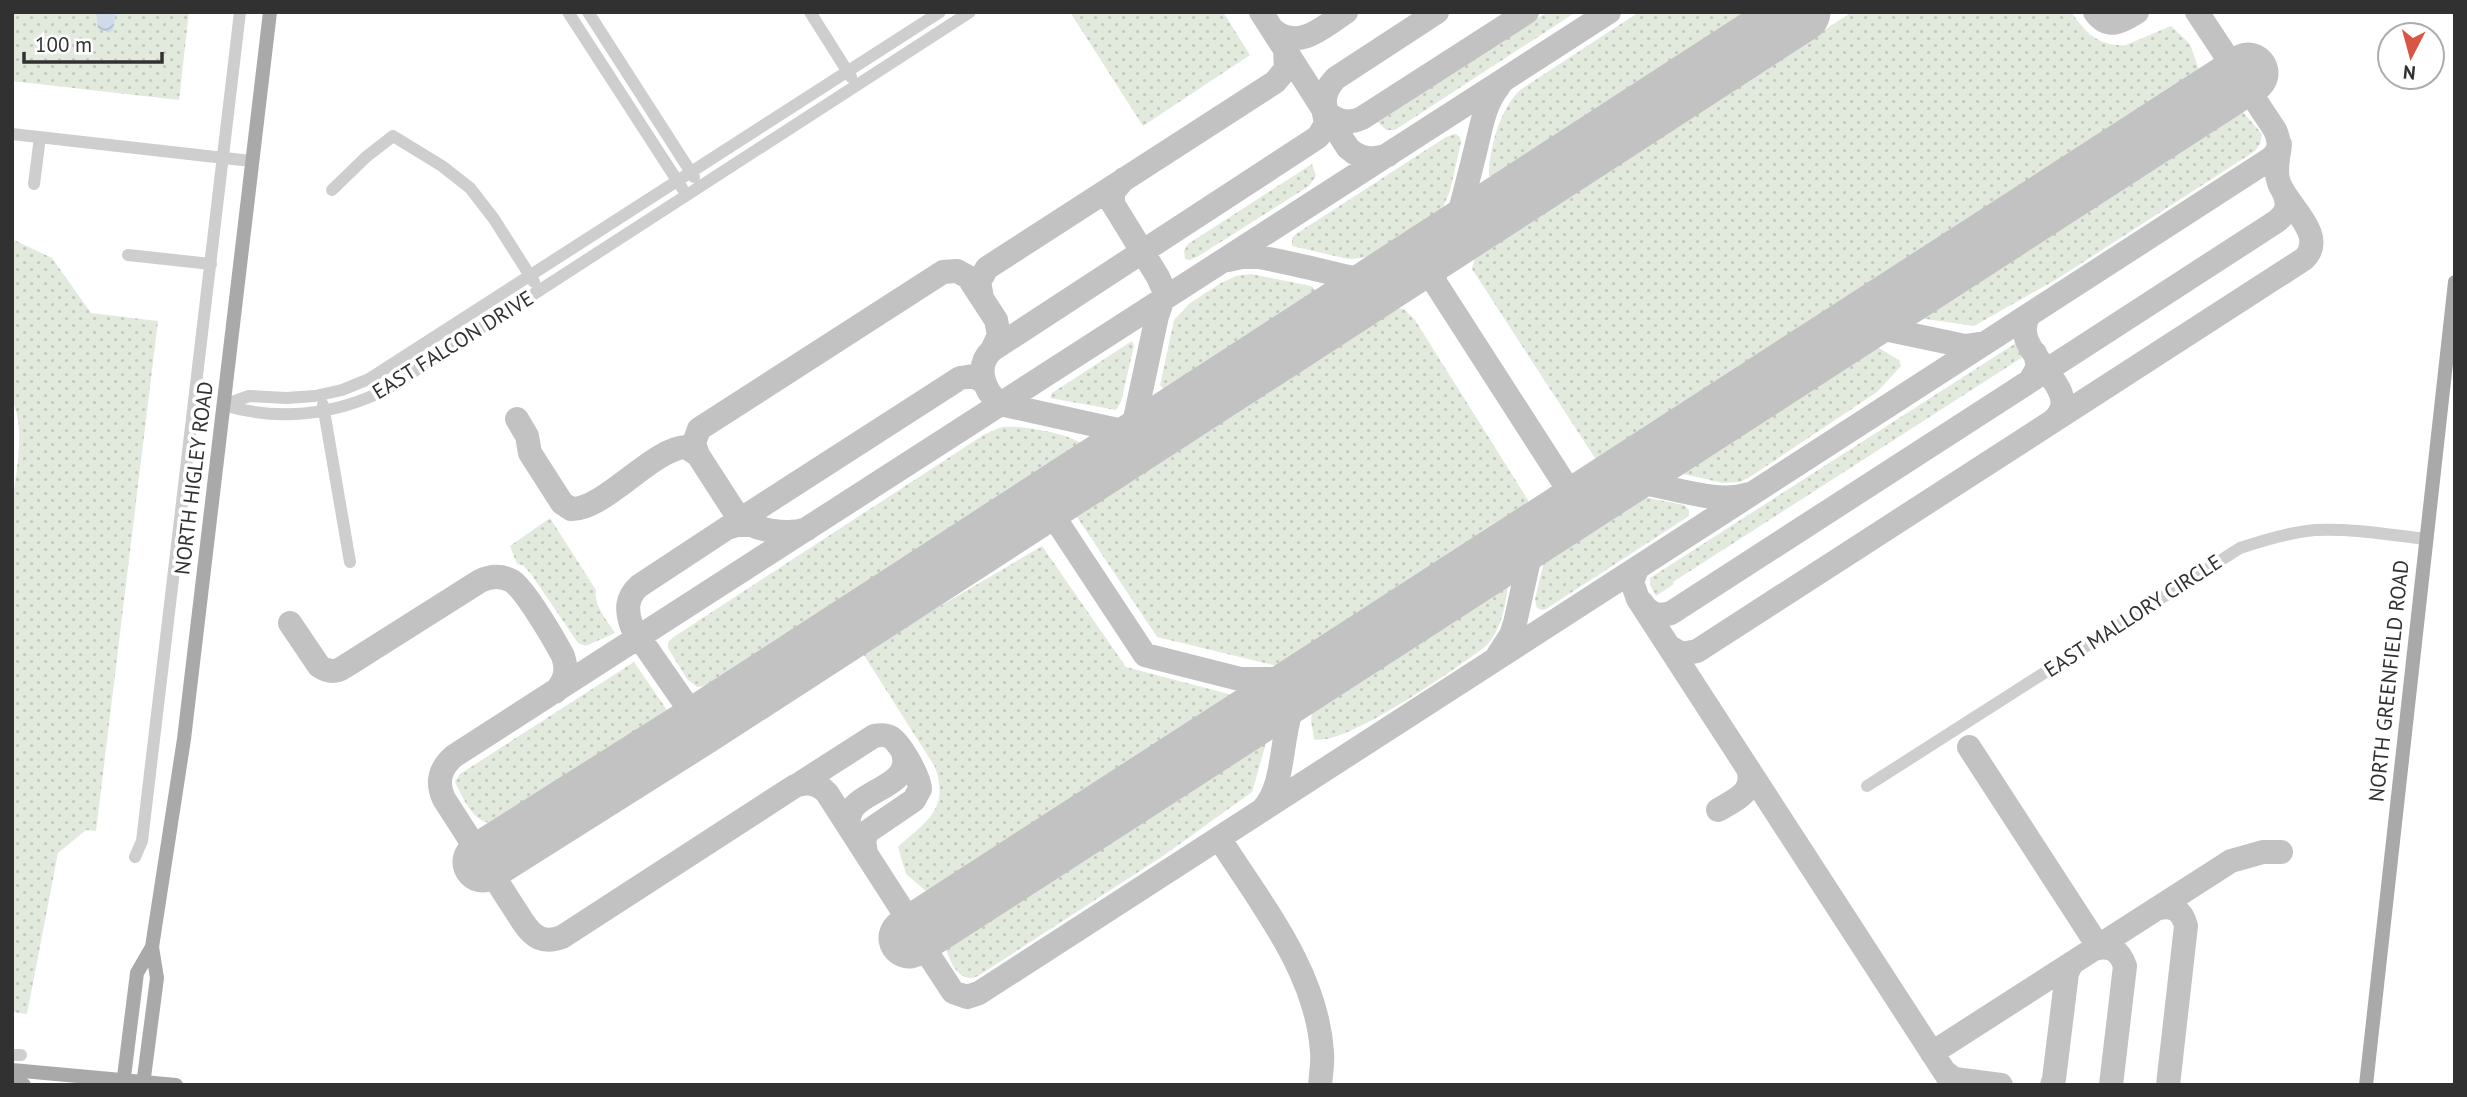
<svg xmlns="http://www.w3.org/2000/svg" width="2467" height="1097" font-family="'PT Sans',sans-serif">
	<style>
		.grass { fill: url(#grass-dots) }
		.water { fill: url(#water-waves) }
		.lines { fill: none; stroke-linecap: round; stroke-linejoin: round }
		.taxiway { stroke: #c2c2c2; stroke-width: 24 }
		.runway { stroke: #c2c2c2; stroke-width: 61 }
		.minor { stroke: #cecece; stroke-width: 12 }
		.major { stroke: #a9a9a9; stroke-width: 14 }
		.labels { text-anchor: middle; stroke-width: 7; stroke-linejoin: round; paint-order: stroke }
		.street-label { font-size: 21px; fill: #313131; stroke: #fff }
	</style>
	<defs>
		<pattern id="grass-dots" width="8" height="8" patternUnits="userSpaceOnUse" patternTransform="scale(1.75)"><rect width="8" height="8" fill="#e2eade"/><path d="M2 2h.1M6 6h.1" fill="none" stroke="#c2c9bf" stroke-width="1.8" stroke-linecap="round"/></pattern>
		<pattern id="water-waves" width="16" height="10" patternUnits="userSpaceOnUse" patternTransform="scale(1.75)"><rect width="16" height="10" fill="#cfdaea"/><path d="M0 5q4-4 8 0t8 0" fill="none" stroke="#b2bcc9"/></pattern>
	</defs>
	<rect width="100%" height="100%" fill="#fff"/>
	<path class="grass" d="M12 12H189L179 100 12 81Z
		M1070 12H1223L1250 55 1143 126Z
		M1547 12H1576L1395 130H1386L1378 122Z
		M1639 12H1741L1742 18 1496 177 1489 176C1489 148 1501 104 1523 88Z
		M1852 12H2071C2086 33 2099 47 2126 45L2171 26 2190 44 2199 70 2179 91 1609 459 1595 458 1472 269 1475 256Z
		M2232 110 2242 111 2262 134 2260 144 2255 151 2057 279 1974 326 1912 317Z
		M1456 134 1460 137 1461 142 1450 191 1443 207 1428 220 1379 253 1362 258 1348 259 1292 246V238L1296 234 1446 137Z
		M1312 164 1316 176 1309 186 1197 257 1190 260 1185 259 1184 251 1188 244Z
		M12 239 52 258 91 313 158 321 96 831 86 830 58 853 27 1014 12 1012V505C16 471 26 432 12 399Z
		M1251 274 1311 286 1316 290 1169 389 1164 390 1160 385 1174 320 1190 303 1221 283 1236 276Z
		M1390 308 1404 309 1415 320 1528 500V509L1518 518 1411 585 1285 668 1157 637 1077 517Z
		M1132 341 1134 346 1121 402 1116 410 1050 398 1052 393Z
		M2016 343 2026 355 1673 582 1674 584 1656 596 1650 585V578Z
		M1871 347 1879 348 1899 360 1901 366 1877 392 1750 477 1740 482 1723 483 1679 473 1678 469 1681 467 1863 348Z
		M1002 427C1021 425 1066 433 1081 443L707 686 697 687 687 679 668 648V643L672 638 985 434Z
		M1638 496 1684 505 1689 510V516L1546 609 1542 610 1537 608 1535 599 1546 553Z
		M550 518 596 590C593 605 607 620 615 633L586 646 578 643 531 574 523 565 517 564 510 546Z
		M1042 546 1126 667 1240 697 955 882 926 891 906 874 898 847C926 821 950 810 935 767L862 652Z
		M1504 581 1508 586C1505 608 1501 631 1485 647 1459 666 1342 749 1314 739L1311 721 1313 703Z
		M634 662 667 710 494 823C474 825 463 798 455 782L460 774Z
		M1269 733 1252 792 1163 856 978 976C960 984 951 964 946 949L951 937Z"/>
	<path class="water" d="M96 12H116L113 30 109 33 98 28Z"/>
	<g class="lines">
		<path class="taxiway" d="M1261 12 1348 148C1360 159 1373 161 1388 155
			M2095 12C2108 30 2121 22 2137 12
			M1777 28 1791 12
			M1272 29C1298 52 1323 27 1346 12
			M1499 86C1484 104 1481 129 1475 152 1469 177 1462 202 1456 227 1450 252 1425 250 1436 284L1566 486C1567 503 1563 510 1552 522
			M1323 108C1334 121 1347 125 1362 118L1527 12
			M1328 116C1322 101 1325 89 1336 78L1437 12
			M1124 179 1113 192V204L1158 277 1165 293 1157 316 1129 447
			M1228 260 1242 257H1258C1287 262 1315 269 1344 276 1355 278 1369 282 1382 282 1407 280 1407 259 1436 284
			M982 298 979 282 987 268 1275 82 1286 69 1285 50
			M2029 315C2005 352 2090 388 2053 421
			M1846 332 1870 326 1965 346 1985 343
			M2030 381 2277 221C2287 213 2289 205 2284 193
			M517 419 527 436 530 453 562 503 571 509C603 511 653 448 686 447L698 455 738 517C752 530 788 536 807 529
			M1145 436 1000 404C983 390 975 366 992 350L1318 137 1326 124 1323 108
			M698 455 694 443 699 429 943 272 957 271 968 277 996 320 999 335 992 350
			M1615 481C1659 479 1709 507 1749 494
			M1566 486 1582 493 1602 490
			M1044 502 1145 655 1240 679H1310
			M741 519 960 378 973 376 984 382
			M1637 569 1632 582 1638 599 1953 1085
			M1642 603C1649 614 1658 617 1671 613L2030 381 2038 367 2035 353
			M290 623 319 666C328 672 335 673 344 667L480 581C490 576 501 575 512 581 526 591 554 639 563 656 568 670 565 681 555 692
			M1670 647 1682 654 1697 651 2304 259C2328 235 2287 206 2279 183 2274 170 2279 157 2280 144
			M1498 655 1511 635 1515 623 1535 533
			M700 725 632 627C626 610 626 598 639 586L727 528 737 525H751
			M1969 747 2098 946
			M796 786 874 736C879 735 885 734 890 737 900 742 920 778 920 789L914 800 867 832 864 841 866 853
			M1263 809C1292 777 1274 713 1310 679
			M1718 810C1735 800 1756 792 1748 769
			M850 829C837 789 916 793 903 753
			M1219 838C1261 904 1317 972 1322 1052 1323 1063 1321 1074 1320 1085
			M2156 909C2172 904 2182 910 2186 926L2168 1085
			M917 933 827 793C818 783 807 781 795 786L562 937C543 944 533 937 523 922L444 799C436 782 440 768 454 756L1609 12
			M915 934 953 992 967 997 979 993 2270 159C2281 151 2280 141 2275 130L2197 12
			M2094 949C2110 944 2120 951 2125 966L2111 1085
			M1932 1053 2231 861 2263 852H2281
			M1944 1071 1954 1079 2001 1085
			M2052 1085 2054 1079 2067 973 2072 963"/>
		<path class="runway" d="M483 862 700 725 1800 12
			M909 938 2248 73"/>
		<path class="minor" d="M568 12 682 188
			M588 12 694 177
			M810 12 851 77
			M12 134 251 161
			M34 184 40 137
			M332 190 366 157 393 136 442 166 470 188 494 219 534 282
			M128 255 211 264
			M224 405C278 422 336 415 387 389L970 12
			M224 405 249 396 286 398 315 396 342 390 369 379 940 12
			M323 405 350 562
			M1867 786 2240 548C2264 540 2290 532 2315 530 2352 528 2390 535 2426 539
			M135 857 142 841 240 12
			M12 1055H21"/>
		<path class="major" d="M12 1070 176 1085
			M12 1083 24 1085
			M123 1085 137 973 152 947
			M143 1085 157 978 152 947 184 739 270 12
			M2366 1085 2455 282"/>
	</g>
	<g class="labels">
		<g class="street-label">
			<text transform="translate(453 345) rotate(-32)" y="7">EAST FALCON DRIVE</text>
			<text transform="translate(194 478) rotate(-83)" y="7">NORTH HIGLEY ROAD</text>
			<text transform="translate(2133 616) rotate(-33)" y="7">EAST MALLORY CIRCLE</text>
			<text transform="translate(2389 681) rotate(-84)" y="7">NORTH GREENFIELD ROAD</text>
		</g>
	</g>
	<rect width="2467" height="1097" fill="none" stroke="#313131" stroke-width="28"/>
	<g transform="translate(2411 56) rotate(186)"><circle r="33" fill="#ffffff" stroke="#adadad" stroke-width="2"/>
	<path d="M0-5L12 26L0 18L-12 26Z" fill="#d75644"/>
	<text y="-10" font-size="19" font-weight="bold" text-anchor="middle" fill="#313131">N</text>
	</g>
	<path d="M24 52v10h138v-10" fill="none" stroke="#313131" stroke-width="3.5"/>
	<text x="35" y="52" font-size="21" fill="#313131" stroke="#ffffff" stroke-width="5" paint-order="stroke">100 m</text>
</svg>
